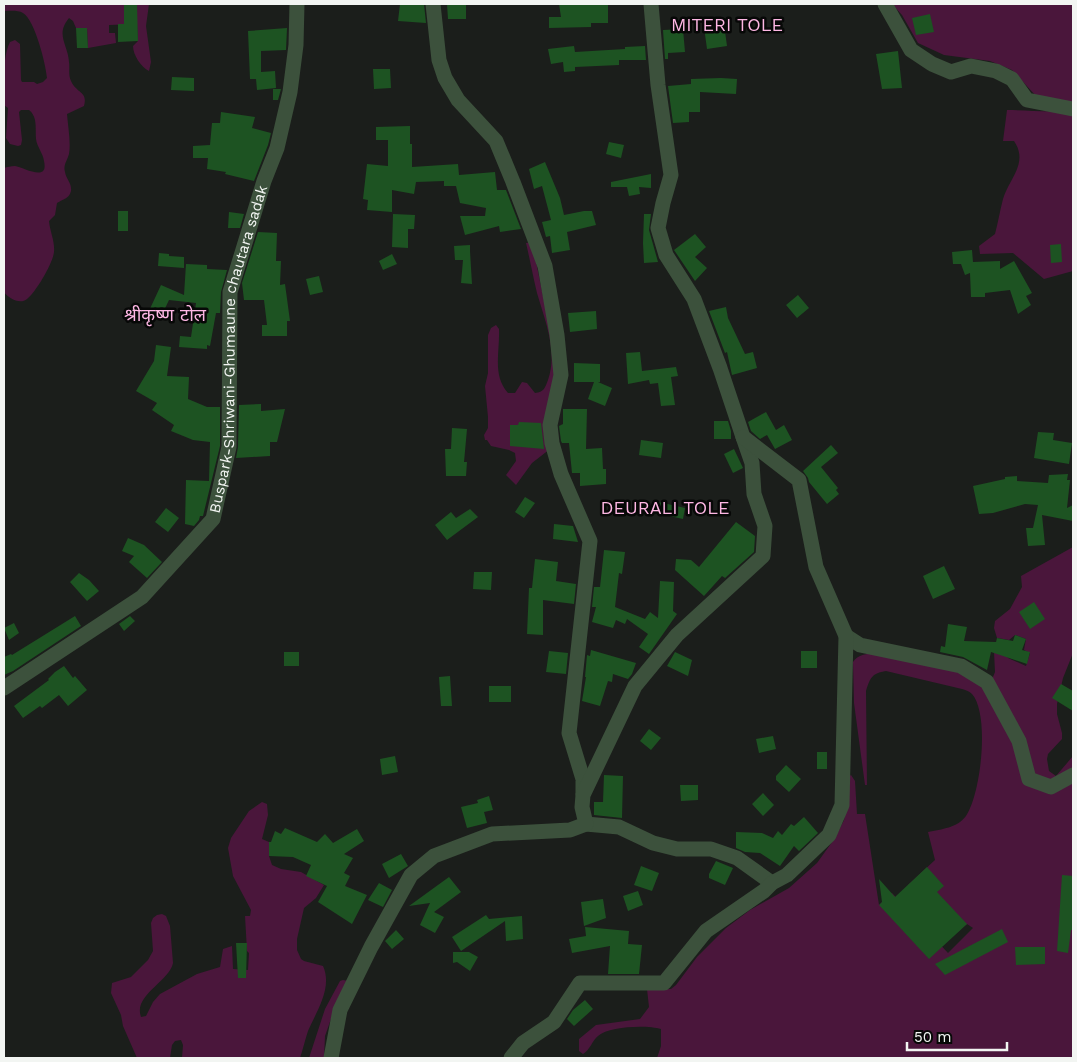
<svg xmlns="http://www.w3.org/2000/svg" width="1077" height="1062" font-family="'Work Sans','Noto Sans Devanagari',sans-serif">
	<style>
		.green { fill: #4a163b }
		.building { fill: #1d5322 }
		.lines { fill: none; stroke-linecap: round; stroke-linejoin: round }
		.minor { stroke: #3c513c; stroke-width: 15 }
		.labels { text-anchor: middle; stroke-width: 5; stroke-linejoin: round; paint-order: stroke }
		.street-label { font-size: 15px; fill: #f2f5f2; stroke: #070807 }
		.quarter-label { font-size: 18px; fill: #feb7e4; stroke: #070807 }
	</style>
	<rect width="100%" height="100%" fill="#1b1e1b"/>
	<path class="green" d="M4 4H149L146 26 151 62 149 71C141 67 133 55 133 46L138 41 137 24 109 25V33H115L116 43 88 48 87 28H76L73 21 69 18C55 35 68 44 69 62 70 68 68 75 71 81 77 94 88 91 84 106L67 114C68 127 71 142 69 154 67 161 63 165 65 172 66 179 72 183 71 191 69 199 63 199 57 203L55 215 49 221C50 232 55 241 54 252 53 263 36 292 27 299 20 305 8 298 4 292V168C7 167 11 166 15 166 23 167 49 183 44 161 43 153 37 147 36 139 35 129 38 117 29 110H21L19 112 22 140 21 145 18 146 10 144 6 138 8 108 4 105C4 88 2 57 10 42L15 40 20 44 21 80 22 82H34L37 84 43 82 47 78C46 65 35 20 23 13 18 10 10 11 4 11Z
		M892 4H1073V103L1036 96 1012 70 990 61 944 55 918 43 902 15Z
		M1007 110C1029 110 1051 113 1073 110V163L1072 171 1073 183V271L1044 279 1013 253 980 254 979 246 995 234C998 222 1000 211 1003 199 1009 179 1029 163 1014 141H1003Z
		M532 242 556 360 550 449 532 463 516 485 506 475 516 461 515 453 509 450 491 446 487 440H485L484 435 488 428V417L485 386 488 373V335L491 328 496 325 499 329C500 352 492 375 508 393H515L522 382 527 383 535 393C544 392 545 388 548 380 558 351 545 321 537 293 533 276 530 260 526 243Z
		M1073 547V653L1063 678 1057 704V714L1062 733V739L1048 754 1047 759 1049 771 1056 776 1073 756V1058H657L661 1046V1029C647 1025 609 1026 598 1036 592 1041 590 1050 583 1054L579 1051V1039L596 1025 640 1019 649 1007 647 989H671L676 985 697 957 726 928 750 910 789 888 817 863 835 838 844 820 847 803V778L851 775 855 781 857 814H865L879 905 892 893 948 953 973 928 967 924 955 934 908 885 935 860 928 832C942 829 957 828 966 816 981 794 990 714 972 694 969 691 965 690 962 689L886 671C872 673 870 678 866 691L867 785H865L854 703 853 662C869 636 967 674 991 682L995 672 994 652 1006 654 1008 658 1026 666 1030 653 1024 650 1026 639 1015 635 1009 640 997 638 994 628 995 621 1010 609 1022 587 1021 576Z
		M262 802 267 804 268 815 262 839 269 842V856L272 865 281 869 301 872 324 885 316 898 304 908 297 939V950L301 959 304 961 323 966C333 988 316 1012 308 1031 305 1040 303 1049 300 1058H182L183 1045 181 1040 175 1041 172 1045 170 1058H137L123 1026 121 1015 111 993 112 983 131 977 148 960 153 951 151 923 153 918 157 915 162 914 166 916 170 926 173 963C169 982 133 995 141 1017L146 1016 153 1002 160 994 197 974 220 967 223 949 232 946 233 969 248 970 249 953 247 951 245 916H250L251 910 233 876 228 848 231 838 249 811Z
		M343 980 348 981 337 1002 325 1036 324 1058H309L325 1009 340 981Z"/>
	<path class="building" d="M124 4H137L138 41 118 42V24H124Z
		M400 4H424L426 23 398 21Z
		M447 4H466V19H448Z
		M559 4H608V23H591V27L549 28V17H561Z
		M930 14 934 32 916 35 912 18Z
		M724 24 727 46 707 49 704 27Z
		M76 28H87L88 48H77Z
		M287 28 286 50 261 51V72L275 71 276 88 257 90 256 79H250L248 31Z
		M683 29 685 52 668 53V59H665L663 30Z
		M574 46 575 52 625 49V47L645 46 646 60H619V65L575 67V71L564 72 563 62 551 64 548 49Z
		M898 51 902 88 882 89 876 54Z
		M373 69H390L391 88 374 89Z
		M172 77 194 78V91L171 90Z
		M721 78 737 79 736 94 700 92V112H689V122L673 123 668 86 691 84V79Z
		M273 89H281L278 100H273Z
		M221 112 255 117 252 128 271 133 268 145 254 181 225 174 226 172 207 169 208 158H193V146L210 145 212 123H220Z
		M410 126V144H412V167L458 164 459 175 495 172 497 190H506L521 229 500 232 499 226 465 235 460 216H485L486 208 460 203 456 186H444V181L416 182 414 194 392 190V212L367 210 368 200 363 199 367 164 388 166V140H376V127Z
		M609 142 624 145 621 158 606 154Z
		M545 162 560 198 564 215 584 211H592L596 225 567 232 570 250 552 253 550 236 546 237 542 222 551 220 542 186 534 189 529 169Z
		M651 174V188L639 187 640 194 629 196 627 187H611V182Z
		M118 211H128V231H118Z
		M229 212 244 214 240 228H228Z
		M393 214 415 215 414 229H408V248L392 247Z
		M644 214H651L649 230 658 262 644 263 643 243Z
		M258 232 277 233 276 261H281L280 285 285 284 290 321H287V336H262V325H267L264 300H244L242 283Z
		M695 234 706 247 695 257 707 268 695 281 674 250Z
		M1061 244 1062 262 1051 263 1050 245Z
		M470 245V251L472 284 461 283 463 260H455L454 246Z
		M972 250 973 262 1000 261V269L1014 261 1032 293 1026 296 1031 305 1018 314 1010 290 985 293V297H971L970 273 965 275 961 264H953L952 252Z
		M159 253 169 254V256L184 257V268L158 266Z
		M392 254 397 264 383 270 379 261Z
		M186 264 207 265V269L227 270 221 292 220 313H216L210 346 207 345V349L179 347 180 336 191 337 196 303 169 300 160 319 148 313 161 285 184 295Z
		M319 276 323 292 310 295 306 279Z
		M798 295 809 308 797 318 786 305Z
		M726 307 728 318 745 354 753 352 757 368 732 375 727 352 725 353 709 311Z
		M596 311 597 329 570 332 568 313Z
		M156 345 171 347 167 376 189 377 188 399 207 407H220V446L203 516H200L199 520 194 526 185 524 186 480 209 481 210 442 193 440 171 431 174 425 152 410 157 403 136 391 154 361Z
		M640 352 642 371 676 367 678 376 671 377 675 405 661 406 658 383 650 384 649 380 628 384 626 353Z
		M574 363 600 364V382H598L612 388 605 406 588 399 594 382H574Z
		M261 404V411L285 409 277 442H270V456L236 458 238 447 239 405Z
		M563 409H587L586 449 602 448 603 469H606V484L580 486V473H572L569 443H562L561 441 559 426 563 424Z
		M766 412 776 430 784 425 792 440 775 449 767 435 760 439 751 431 748 422Z
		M714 421H728L731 431V439H714Z
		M519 422 541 423 544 449 510 446V425H518Z
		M452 428 467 429 464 462H467L466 476H446L445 449H451Z
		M1038 432 1054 433 1053 440 1072 443 1069 464 1034 458Z
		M641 440 663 443 661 458 639 455Z
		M831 445 838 453 821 467 838 488 836 490 839 494 827 504 809 482 808 478 803 471Z
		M734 449 743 468 733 473 724 454Z
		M1068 474 1067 480H1070L1067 508 1073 505V521L1042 515 1045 545 1028 546 1026 528H1033L1038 505 1025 504 993 513 979 514 973 486 1005 479V477L1017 476V481L1048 483 1049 475Z
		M525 497 535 503 524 518 515 512Z
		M659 502 685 508 683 519 656 513Z
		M166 508 179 518 168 532 155 522Z
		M470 509 478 517 447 540 435 525 451 512 456 518Z
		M736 522 755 536 754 552 725 578 722 576 704 596 675 570 676 559 691 560 699 567Z
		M554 524 573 526 578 542 553 539Z
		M128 538 144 545 162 562 147 578 129 562 134 556 122 551Z
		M604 550 625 552 622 574 619 573 615 607 645 619 650 612 658 618 660 581 674 582 673 611 677 614 649 654 639 647 648 634 627 619 625 624 616 620 613 628 592 622 596 607H592L594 587H600Z
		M535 559 558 562 556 581 576 584 574 604 543 600V635L527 634 529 588H532Z
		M944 566 955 589 933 599 923 576Z
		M474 572H492L491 590 473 589Z
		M79 573 89 580 99 591 87 601 70 582Z
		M1034 602 1045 619 1030 629 1019 612Z
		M75 616 81 626 13 671 4 675V657L11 654 12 655Z
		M130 616 135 621 124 631 119 624Z
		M14 623 19 633 9 640 4 628Z
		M948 624 967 627 964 641 996 642 997 638 1013 641 1015 635 1026 639 1022 650 1030 652 1027 664 991 652 987 670 963 657 940 652 941 646 945 647Z
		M591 650 636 663 632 674 628 679 613 674 612 682 608 681 600 706 582 701 586 677H585L587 655 590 656Z
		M549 651 568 653 566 674 546 672Z
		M801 651H817V668H801Z
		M284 652H299V666H284Z
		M675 652 692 660 688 676 667 666Z
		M64 666 73 678 75 676 87 690 68 706 59 695 42 708 40 706 23 718 14 706 49 680 48 679 55 672Z
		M450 676 452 706H441L439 677Z
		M1061 684 1073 691V711L1052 698Z
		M489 686H511V702H489Z
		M649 729 661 738 651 750 640 741Z
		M773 736 776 749 759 753 756 739Z
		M817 752H827V769H817Z
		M395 756 398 772 382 775 380 759Z
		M786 765 801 779 789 792 776 780V776Z
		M604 775 623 776 622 818 594 815V802H603Z
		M680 785H698V800L681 801Z
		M763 793 774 805 763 816 752 804Z
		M489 796 493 810 484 812 487 823 467 828 461 807 478 803 477 800Z
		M804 817 818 833 799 851 794 846 780 866 760 853 745 852 736 848V832L762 833 773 838 778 831 782 835 791 824 794 826Z
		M285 828 317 842 325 834 333 843 357 829 364 841 344 854 353 858 344 873 350 876 345 886 367 895 352 924 318 902 327 886 306 876 311 865 293 857 269 856V842H271L275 831 281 834Z
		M401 854 408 866 389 878 382 864Z
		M716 861 733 868 725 885 709 878V874Z
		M641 866 659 873 652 891 634 885Z
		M927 867 944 886 937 892 967 924 929 959 879 905 882 902 879 879 895 897Z
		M1062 875 1073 876V930H1071L1068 953 1057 951Z
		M449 877 461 892 434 912 444 917 435 933 420 925 430 903 409 906Z
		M379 883 392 890 383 907 368 900Z
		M638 891 643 905 628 911 623 896Z
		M603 899 606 918 584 926 581 902Z
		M486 915 489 919 522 916 523 939 506 941 505 921 461 951 452 937Z
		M585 927 629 931 628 944 642 945 639 974H608L610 946 572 953 569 939 586 936Z
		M1002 929 1008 942 945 975 935 964Z
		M396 930 404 939 392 949 385 941Z
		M236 943H247L246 978H238Z
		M1015 947H1045V964L1016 965Z
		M453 952H469L478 957 470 971 457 962 453 963Z
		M585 1000 593 1009 574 1026 567 1019 573 1010Z"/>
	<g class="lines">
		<g class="minor">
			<path d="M433 4 439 60 445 78 458 100 496 141 513 182 545 266 557 335 561 375 550 425 552 443 561 474 590 541 569 733 583 779V794"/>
			<path d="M885 4 911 50 932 64 951 72 971 66 996 71 1012 79 1027 100 1073 109"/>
			<path d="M846 636 860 645 961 666 987 682 1019 741 1029 779 1051 787 1073 775"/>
			<path id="s1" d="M4 688 142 597 213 519 229 447 230 292 264 181 277 148 290 92 296 45 297 4"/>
			<path d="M586 824 619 827 653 843 677 849H711L737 858 772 883"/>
			<path d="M331 1058 340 1010 371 947 411 875 434 856 492 834 570 830 586 824 582 807 583 795 635 686 677 635 763 556 765 526 754 494 752 463 743 437 720 368 694 299 666 255 658 228 663 203 671 175 658 85 651 4"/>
			<path d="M511 1058 523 1043 554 1022 580 983H664L706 931 764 891 772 883 787 875 829 835 842 805 846 636 816 567 799 480 743 437"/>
		</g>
	</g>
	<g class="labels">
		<g class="street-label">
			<text dy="5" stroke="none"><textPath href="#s1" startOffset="444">Buspark-Shriwani-Ghumaune chautara sadak</textPath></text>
		</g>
		<g class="quarter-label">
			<text x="727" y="31">MITERI TOLE</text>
			<text x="165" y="321">श्रीकृष्ण टोल</text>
			<text x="665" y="514">DEURALI TOLE</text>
		</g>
	</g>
	<rect width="1077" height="1062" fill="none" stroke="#f2f5f2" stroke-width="10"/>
	<path d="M907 1042v8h100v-8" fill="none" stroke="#f2f5f2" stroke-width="2.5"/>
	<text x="914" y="1042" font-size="15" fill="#f2f5f2" stroke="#070807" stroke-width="4" paint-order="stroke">50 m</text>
</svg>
